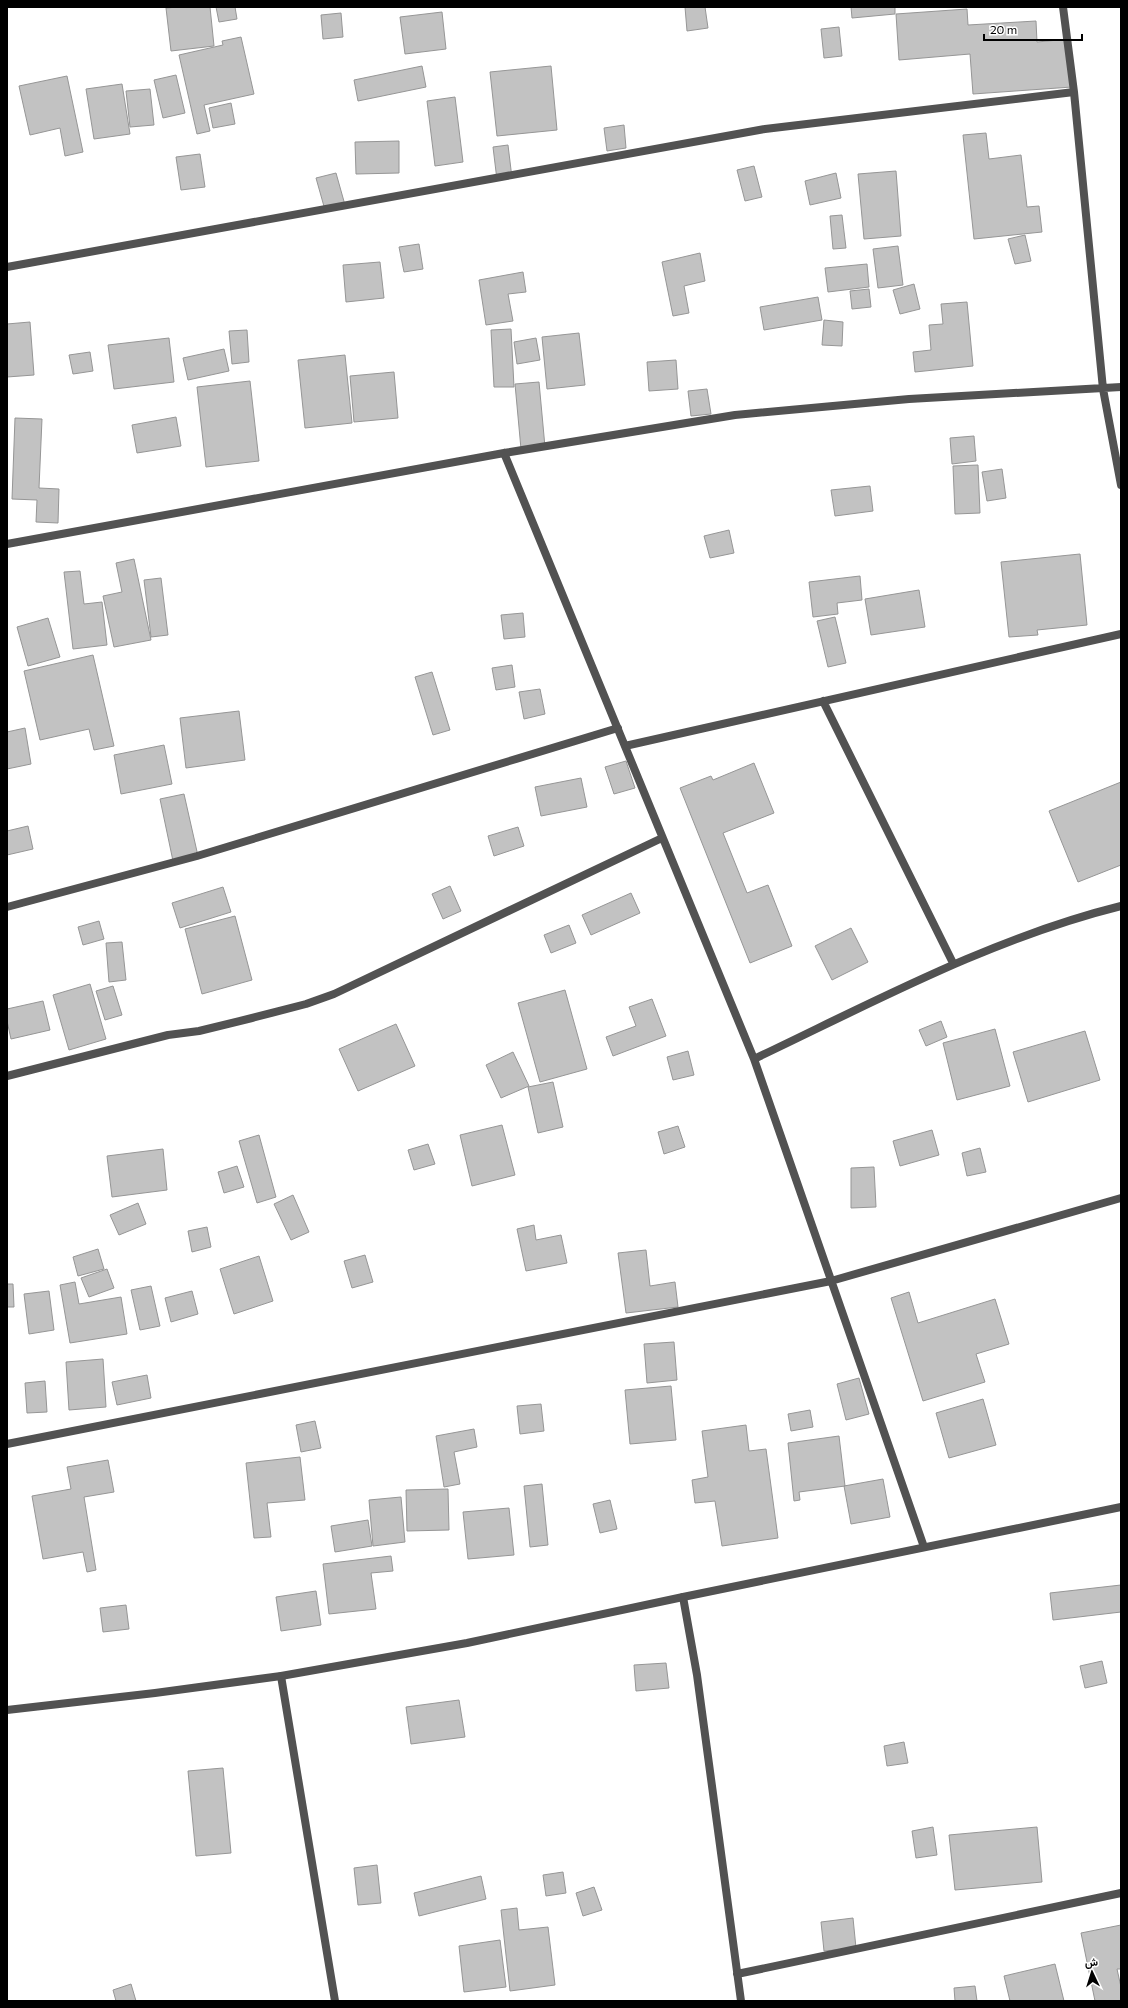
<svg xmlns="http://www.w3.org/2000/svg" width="1128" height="2008" font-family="Commissioner,Vazirmatn,sans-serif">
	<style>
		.building { fill: #c2c2c2; stroke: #969696 }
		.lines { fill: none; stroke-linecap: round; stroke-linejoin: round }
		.minor { stroke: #525252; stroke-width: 8 }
		.tertiary { stroke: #525252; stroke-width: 8 }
	</style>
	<rect width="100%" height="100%" fill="#fff"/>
	<path class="building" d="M178 7H210L214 46 171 51 166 8Z
		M216 7H235L237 19 219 22Z
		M685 7H705L708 28 687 31Z
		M851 7H895V14L852 18Z
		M967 9 968 25 1036 21 1037 42 1069 39 1072 87 973 94 970 54 899 60 896 14Z
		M442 12 446 49 405 54 400 17Z
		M341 13 343 37 323 39 321 15Z
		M839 27 842 56 824 58 821 29Z
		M241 37 254 94 204 105 210 131 197 134 179 55 223 45 222 41Z
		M422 66 426 87 358 101 354 80Z
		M551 66 557 130 497 136 490 72Z
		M176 75 185 113 163 118 154 80Z
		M67 76 83 152 65 156 60 128 30 135 19 86Z
		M122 84 130 134 94 139 86 89Z
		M150 89 154 125 130 127 126 91Z
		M455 97 463 162 435 166 427 101Z
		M231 103 235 124 213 128 209 108Z
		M624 125 626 148 607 151 604 128Z
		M986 133 989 159 1021 155 1027 207 1039 206 1042 232 974 239 963 135Z
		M399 141V173L356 174 355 142Z
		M508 145 512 178 497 180 493 147Z
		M200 154 205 187 181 190 176 157Z
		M754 166 762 197 745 201 737 170Z
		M896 171 901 236 864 239 858 174Z
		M336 173 345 205 325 210 316 178Z
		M836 173 841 198 810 205 805 181Z
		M842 215 846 248 833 249 830 216Z
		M1025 235 1031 261 1015 264 1008 239Z
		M419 244 423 269 404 272 399 247Z
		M898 246 903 285 878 288 873 249Z
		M700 253 705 281 684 286 689 313 673 316 662 262Z
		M380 262 384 298 346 302 343 265Z
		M867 264 869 287 828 292 825 268Z
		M523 272 526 292 508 294 513 321 486 325 479 280Z
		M914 284 920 309 900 314 893 290Z
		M869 289 871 307 852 309 850 291Z
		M818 297 822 320 764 330 760 307Z
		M967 302 973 366 915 372 913 352 931 350 929 325 943 324 941 304Z
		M824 320 843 322 842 346 822 345Z
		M30 322 34 375 7 377V324Z
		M511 329 514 387H494L491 330Z
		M247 330 249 362 232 364 229 331Z
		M579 333 585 385 547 389 542 337Z
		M169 338 174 382 114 389 108 345Z
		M536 338 540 360 517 364 514 342Z
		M224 349 229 371 188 380 183 358Z
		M90 352 93 371 73 374 69 355Z
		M345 355 352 423 305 428 298 360Z
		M676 360 678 389 649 391 647 362Z
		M394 372 398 418 354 422 350 376Z
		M250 381 259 461 206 467 197 387Z
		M539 382 545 447 521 449 515 384Z
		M707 389 711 414 691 416 688 391Z
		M176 417 181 446 137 453 132 425Z
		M15 418 42 419 39 488 59 489 58 523 36 522 37 500 12 499Z
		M974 436 976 461 952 464 950 438Z
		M978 465 980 513 955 514 953 466Z
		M1002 469 1006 498 987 501 982 472Z
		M870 486 873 511 835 516 831 490Z
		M729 530 734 553 710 558 704 536Z
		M1080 554 1087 625 1037 630 1038 635 1009 637 1001 562Z
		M134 559 151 640 114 647 103 596 122 592 116 563Z
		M80 571 84 604 102 602 107 645 73 649 64 572Z
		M860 576 862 600 837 603 838 614 813 617 809 582Z
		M161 578 168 635 151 637 144 580Z
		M919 590 925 627 871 635 865 599Z
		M523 613 525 637 504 639 501 615Z
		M835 617 846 663 828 667 817 621Z
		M48 618 60 657 28 666 17 627Z
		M93 655 114 746 94 750 89 729 40 740 24 671Z
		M512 665 515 687 496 690 492 668Z
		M432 672 450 730 433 735 415 677Z
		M540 689 545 714 524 719 519 692Z
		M239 711 245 760 186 768 180 718Z
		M25 728 31 764 7 769V732Z
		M164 745 172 784 121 794 114 755Z
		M626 761 635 788 614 794 605 767Z
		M754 763 774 813 723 833 747 893 768 885 792 946 750 963 680 788 711 776 713 780Z
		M581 778 587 807 541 816 535 787Z
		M1121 782V865L1078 882 1049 811Z
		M184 794 198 856 173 861 160 799Z
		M28 826 33 849 7 855V831Z
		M518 827 524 846 494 856 488 836Z
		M450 886 461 911 443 919 432 894Z
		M223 887 231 912 180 928 172 903Z
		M631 893 640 913 591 935 582 915Z
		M235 916 252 980 202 994 185 929Z
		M99 921 104 939 83 945 78 927Z
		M569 925 576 943 551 953 544 935Z
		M851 928 868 962 832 980 815 946Z
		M122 942 126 980 109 982 106 943Z
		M90 984 106 1039 69 1050 53 995Z
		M113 986 122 1015 105 1020 96 991Z
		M565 990 587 1069 540 1082 518 1003Z
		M652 999 666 1036 613 1056 606 1037 636 1026 629 1007Z
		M43 1001 50 1030 11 1039 7 1021V1009Z
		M941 1021 947 1037 926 1046 919 1030Z
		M396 1024 415 1066 358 1091 339 1049Z
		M995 1029 1010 1086 957 1100 943 1043Z
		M1085 1031 1100 1080 1028 1102 1013 1052Z
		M688 1051 694 1075 673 1080 667 1057Z
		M513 1052 529 1086 501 1098 486 1065Z
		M553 1082 563 1127 538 1133 528 1087Z
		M502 1125 515 1175 472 1186 460 1135Z
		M678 1126 685 1147 664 1154 658 1132Z
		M932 1130 939 1155 900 1166 893 1141Z
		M259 1135 276 1197 257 1203 239 1141Z
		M428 1144 435 1164 414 1170 408 1150Z
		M980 1148 986 1172 967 1176 962 1153Z
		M163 1149 167 1190 112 1197 107 1156Z
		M237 1166 244 1187 224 1193 218 1172Z
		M874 1167 876 1207 851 1208V1168Z
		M293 1195 309 1232 291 1240 274 1204Z
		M138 1203 146 1224 119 1235 110 1215Z
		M534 1225 536 1240 561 1235 567 1263 526 1271 517 1229Z
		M207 1227 211 1247 192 1252 188 1231Z
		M98 1249 104 1269 78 1276 73 1257Z
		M646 1250 650 1286 675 1282 678 1307 626 1313 618 1253Z
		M365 1255 373 1282 352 1288 344 1261Z
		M259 1256 273 1301 234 1314 220 1269Z
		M107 1269 114 1288 89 1297 81 1278Z
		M75 1282 79 1304 121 1297 127 1334 70 1343 60 1285Z
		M7 1284H13L14 1307H7Z
		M151 1286 160 1326 140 1330 131 1290Z
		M49 1291 54 1330 29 1334 24 1294Z
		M192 1291 198 1314 171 1322 165 1298Z
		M909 1292 918 1323 995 1299 1009 1344 976 1354 985 1382 923 1401 891 1298Z
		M674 1342 677 1380 647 1383 644 1344Z
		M103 1359 106 1407 69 1410 66 1362Z
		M147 1375 151 1398 117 1405 112 1382Z
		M859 1378 869 1414 846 1420 837 1384Z
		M45 1381 47 1412 27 1413 25 1383Z
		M671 1386 676 1440 630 1444 625 1390Z
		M983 1399 996 1445 949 1458 936 1413Z
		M541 1404 544 1431 520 1434 517 1406Z
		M810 1410 813 1427 791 1431 788 1414Z
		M315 1421 321 1448 301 1452 296 1425Z
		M746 1425 749 1451 766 1449 778 1538 722 1546 715 1501 695 1503 692 1480 708 1477 702 1431Z
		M474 1429 477 1447 454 1452 460 1484 444 1487 436 1436Z
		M839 1436 845 1486 799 1492 800 1500 794 1501 788 1443Z
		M300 1457 305 1500 267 1503 271 1537 254 1538 246 1463Z
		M108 1460 114 1492 84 1497 96 1570 87 1572 83 1552 43 1559 32 1496 71 1489 67 1467Z
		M883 1479 890 1517 851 1524 844 1486Z
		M542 1484 548 1545 530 1547 524 1486Z
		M448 1489 449 1530 407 1531 406 1490Z
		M401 1497 405 1542 373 1546 369 1500Z
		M610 1500 617 1529 600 1533 593 1504Z
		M509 1508 514 1555 468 1559 463 1512Z
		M368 1520 372 1546 335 1552 331 1526Z
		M391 1556 393 1571 371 1573 376 1609 329 1614 323 1564Z
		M1121 1585V1612L1053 1620 1050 1593Z
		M316 1591 321 1625 281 1631 276 1597Z
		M126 1605 129 1629 103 1632 100 1608Z
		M1102 1661 1107 1683 1085 1688 1080 1666Z
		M666 1663 669 1688 636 1691 634 1665Z
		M459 1700 465 1737 411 1744 406 1707Z
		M904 1742 908 1763 887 1766 884 1746Z
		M223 1768 231 1853 196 1856 188 1771Z
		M933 1827 937 1855 916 1858 912 1831Z
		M1037 1827 1042 1882 955 1890 949 1835Z
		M377 1865 381 1903 358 1905 354 1868Z
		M563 1872 566 1893 546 1896 543 1875Z
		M481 1876 486 1899 419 1916 414 1893Z
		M594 1887 602 1910 583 1916 576 1893Z
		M517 1908 519 1930 548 1927 555 1985 510 1991 501 1910Z
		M853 1918 856 1948 824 1951 821 1922Z
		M1121 1925V1969H1117L1121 1987V2001H1095L1081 1933Z
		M500 1940 506 1987 464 1992 459 1946Z
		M1055 1964 1064 2001H1010L1004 1976Z
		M131 1984 136 2001H116L113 1990Z
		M975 1986 977 2001H955L954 1988Z"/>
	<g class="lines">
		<path class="minor" d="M1063 7 1074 92 1103 389 1121 485
			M7 267 765 129 1074 92
			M504 453 754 1059 924 1547
			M7 544 504 453 735 415 909 399 1121 387
			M823 701 953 963
			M625 746 1121 634
			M7 907 197 856 618 728
			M754 1059C874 1002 992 938 1121 906
			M7 1076 168 1035 199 1031 252 1018 306 1004 334 994 662 838
			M7 1444 831 1281 1121 1198
			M683 1597 697 1675 741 2001
			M281 1676 335 2001
			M737 1974 1121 1893"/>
		<path class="tertiary" d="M7 1710 155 1693 281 1676 467 1643 683 1597 1121 1507"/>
	</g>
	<rect width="1128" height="2008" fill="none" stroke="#000000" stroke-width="16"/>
	<g transform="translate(1092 1972) rotate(356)" stroke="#ffffff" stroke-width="3" paint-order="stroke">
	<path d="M0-3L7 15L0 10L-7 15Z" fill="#000000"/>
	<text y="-6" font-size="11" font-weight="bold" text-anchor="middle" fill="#000000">ش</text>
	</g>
	<path d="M984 34v6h98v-6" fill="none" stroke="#000000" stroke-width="2"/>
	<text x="990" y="34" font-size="12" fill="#000000" stroke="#ffffff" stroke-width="3" paint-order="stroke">20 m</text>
</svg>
